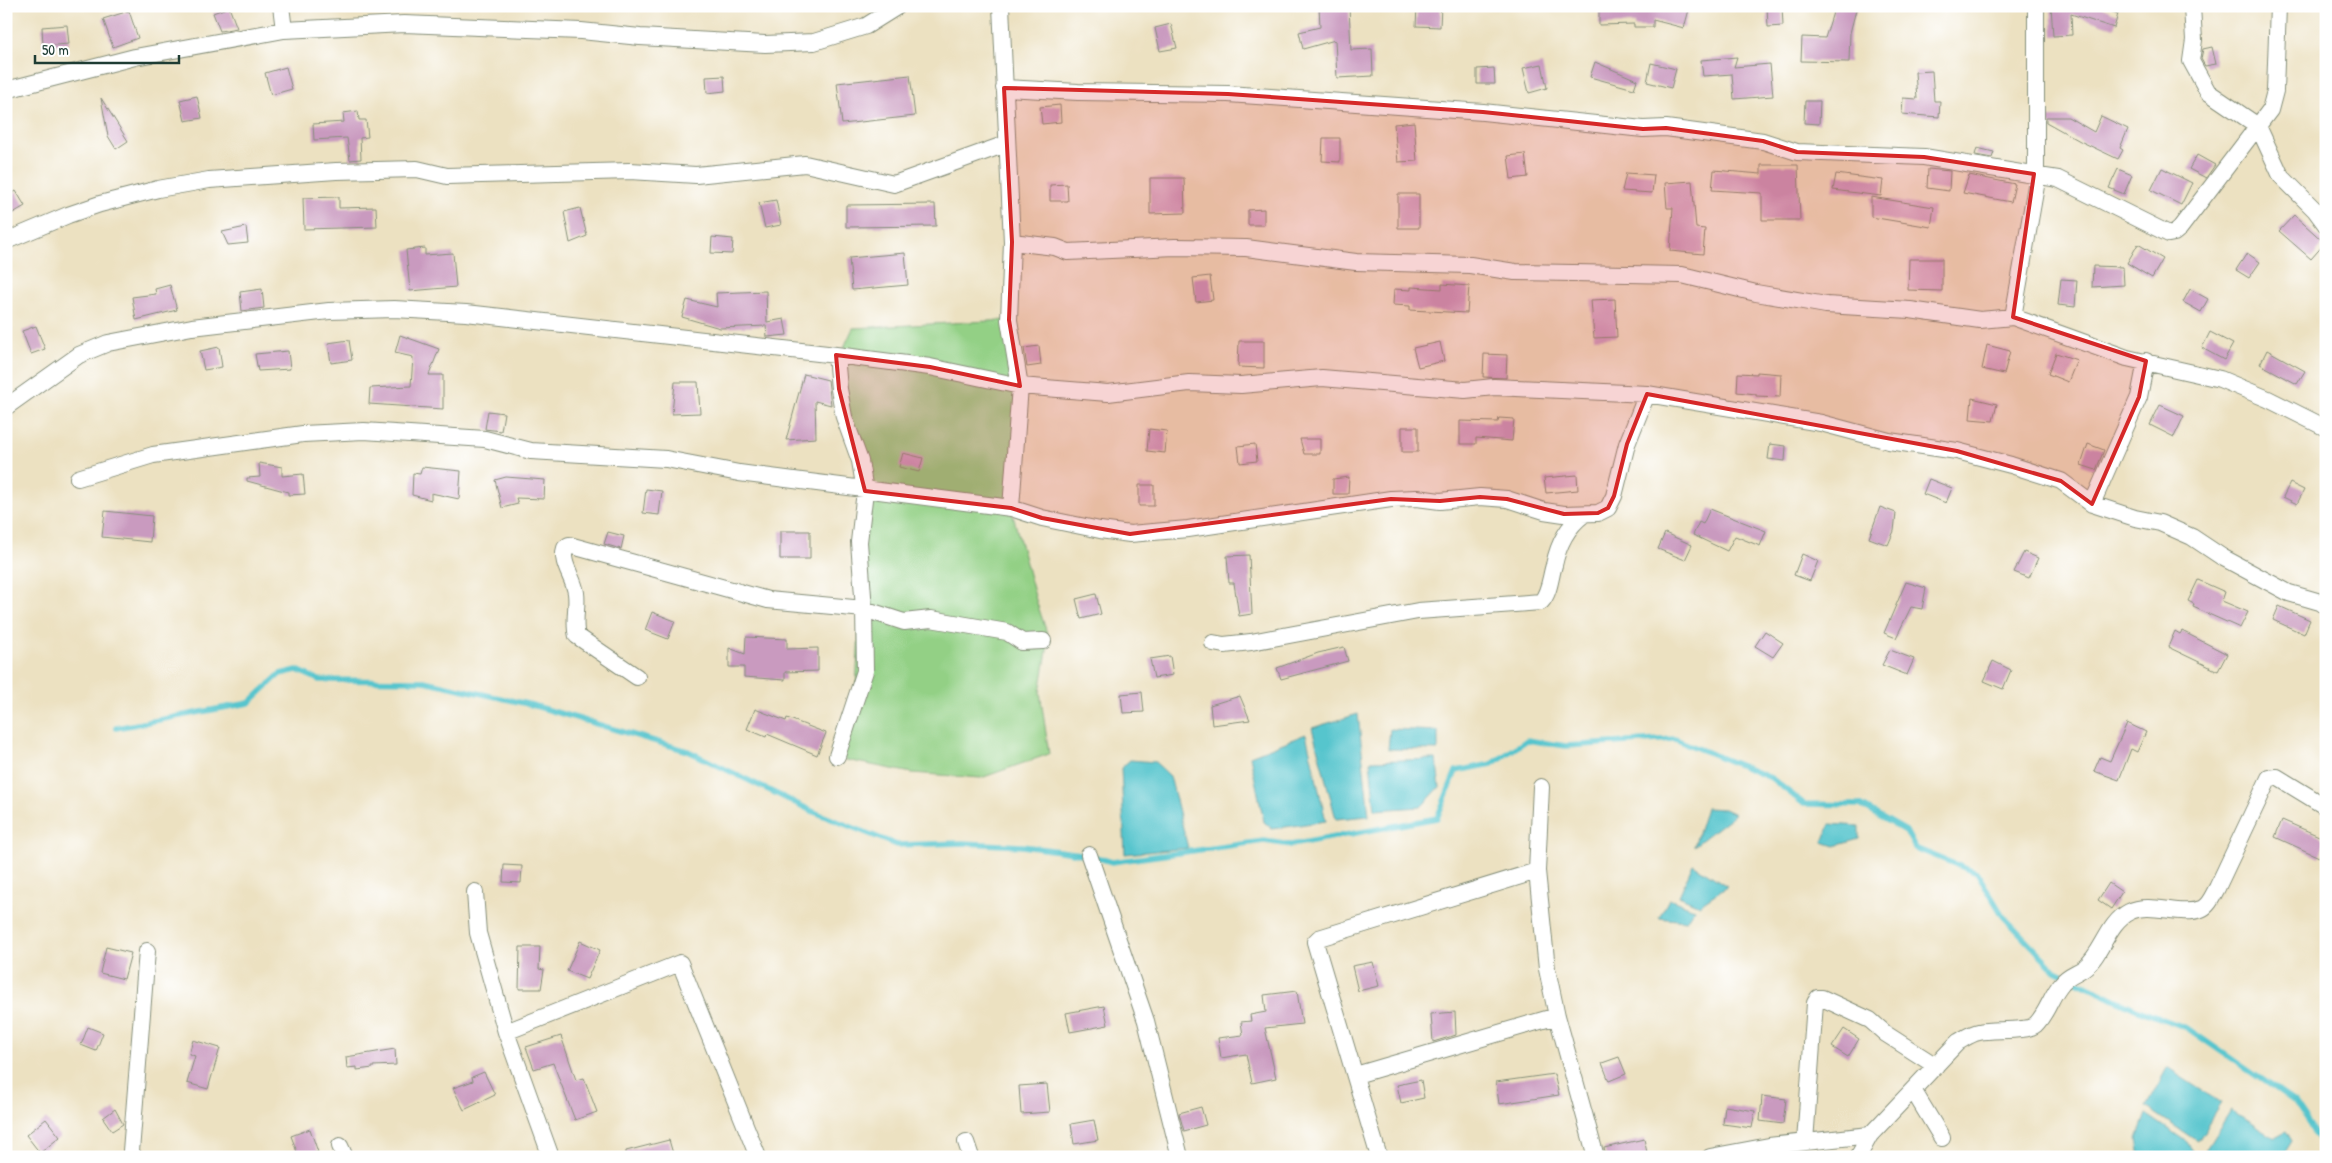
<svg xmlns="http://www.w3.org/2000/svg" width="2332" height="1163" font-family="'Patrick Hand',sans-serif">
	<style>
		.green { fill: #93d085; stroke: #59865c }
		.water { fill: #57c5cd; stroke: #3b8180 }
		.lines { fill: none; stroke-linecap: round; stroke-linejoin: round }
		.stream { stroke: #57c5cd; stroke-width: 5.5 }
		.building { fill: #c99abf }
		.street-casing { stroke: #868f7a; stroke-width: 18 }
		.street { stroke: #fff; stroke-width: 16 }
		.marked { fill: #d62828; fill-opacity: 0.2; stroke: #d62828; stroke-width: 4; stroke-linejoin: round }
	</style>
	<rect width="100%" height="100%" fill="#fff"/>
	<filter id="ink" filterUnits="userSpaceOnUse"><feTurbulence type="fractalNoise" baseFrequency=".02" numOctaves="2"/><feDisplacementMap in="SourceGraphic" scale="10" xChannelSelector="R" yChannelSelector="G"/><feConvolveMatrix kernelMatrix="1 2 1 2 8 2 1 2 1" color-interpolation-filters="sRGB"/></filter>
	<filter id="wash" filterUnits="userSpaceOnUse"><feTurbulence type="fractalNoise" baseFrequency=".0096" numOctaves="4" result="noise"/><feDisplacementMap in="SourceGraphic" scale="20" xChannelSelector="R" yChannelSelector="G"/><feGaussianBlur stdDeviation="1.12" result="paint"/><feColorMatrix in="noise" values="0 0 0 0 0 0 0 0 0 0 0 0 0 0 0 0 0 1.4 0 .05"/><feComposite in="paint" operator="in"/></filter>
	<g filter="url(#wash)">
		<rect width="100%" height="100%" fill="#ece1c1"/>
		<path class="green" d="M1009 320 1020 386 1011 508 1036 600 1049 639 1040 692 1049 754 981 778 912 773 841 759 855 709 865 513 840 356 853 328Z"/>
		<path class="water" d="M1358 714 1369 816 1336 819 1312 728Z
			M1390 729 1438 731V750L1388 749Z
			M1306 734 1326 821 1272 829 1264 822 1250 756Z
			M1436 759 1440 787 1421 807 1375 810 1370 761Z
			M1130 760 1155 762 1170 776 1188 848 1125 854 1121 768Z
			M1706 808 1724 809 1735 814 1694 846Z
			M1830 824 1859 826V839L1835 846 1823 842Z
			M1693 864 1727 886 1699 905 1679 896Z
			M1669 899 1694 909 1686 921 1659 918Z
			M2167 1068 2221 1103 2197 1141 2146 1107Z
			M2231 1110 2275 1137 2286 1131 2292 1141 2282 1157H2218L2206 1149Z
			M2146 1114 2187 1142 2193 1151 2192 1157H2140L2137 1138Z"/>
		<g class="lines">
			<path class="stream" d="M116 728 249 703 280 674 297 670 319 680 424 681 532 705 688 751 814 812 897 845 963 843 1022 846 1089 855 1112 862 1264 841 1291 845 1437 818 1456 771 1492 764 1527 740 1566 746 1675 739 1771 778 1804 804 1860 805 1906 831 1915 848 1977 873 2003 916 2056 971 2138 1010 2187 1028 2294 1102 2326 1149"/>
		</g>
		<g id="blocks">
			<path class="building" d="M1319 6H1349L1351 50 1372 49 1373 76 1337 78 1335 40 1303 49 1299 32 1320 27Z
				M1417 6H1441L1440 27 1416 26Z
				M1599 6H1690L1684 28 1653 20V27H1634V24L1599 25Z
				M1767 6H1782L1783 26 1768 27Z
				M1835 6H1857L1850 33 1849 62 1801 61 1802 37 1825 38Z
				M2051 6H2097L2118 14 2114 28 2071 14 2072 35 2053 36Z
				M229 7 237 28 220 31 213 13Z
				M129 11 138 38 113 47 103 19Z
				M1171 24 1177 48 1160 51 1155 28Z
				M67 25 69 44 43 46 42 27Z
				M2212 47 2216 64 2205 66 2201 59 2203 49Z
				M1737 57 1734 67 1770 64 1773 96 1734 99 1732 74 1703 76 1701 60Z
				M1595 62 1637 80 1634 89 1590 77Z
				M1651 63 1676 69 1671 88 1647 82Z
				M1542 64 1547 88 1529 93 1523 68Z
				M286 67 292 89 271 95 265 73Z
				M1494 68 1495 84H1477V69Z
				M1932 71 1934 101H1940L1939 117 1902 114 1903 98 1917 99 1915 72Z
				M910 75 915 116 842 124 837 83Z
				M724 76 725 91 707 93 706 77Z
				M197 96 202 118 185 121 180 100Z
				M101 98 128 141 116 149 108 136Z
				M1805 101H1820L1819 124 1804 123Z
				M1060 105 1061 122 1042 124 1040 107Z
				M358 111 359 120H366L368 137 360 138 361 159 350 160 347 138 314 140 313 124 344 122 343 113Z
				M2101 116 2128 129 2120 148 2123 150 2118 159 2080 141 2046 122V117H2068L2094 132Z
				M1414 122 1417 161 1398 162 1394 124Z
				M1323 138H1340V162L1322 161Z
				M1977 148 1994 152 1992 158 1975 155Z
				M1525 154 1528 177 1511 179 1508 156Z
				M2197 155 2215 165 2206 178 2189 169Z
				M1761 165H1798L1800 220H1762V193L1712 190 1714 170 1761 174Z
				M2162 168 2192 183 2181 205 2151 190Z
				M1928 169 1950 171 1949 191 1927 188Z
				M2118 169 2132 175 2124 194 2109 188Z
				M1626 173 1654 175 1652 193 1622 191Z
				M1836 174 1883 180 1881 196 1833 190Z
				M1969 175 2015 184 2011 202 1963 193Z
				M1150 178H1184L1185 213 1150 214Z
				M1692 181 1696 228 1705 229 1703 254 1670 251 1673 208H1667L1665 183Z
				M1067 184 1068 201H1050V185Z
				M16 191 25 206 6 217V197Z
				M1398 194H1419V228H1398Z
				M339 197V208L376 207 377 227 304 229 303 198Z
				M1871 197 1934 207 1931 227 1871 217Z
				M776 200 781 225 765 228 759 203Z
				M935 204 936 226 846 227V205Z
				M580 208 587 236 570 243 564 212Z
				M1264 209V225H1248V210Z
				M2294 215 2325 243 2311 259 2279 231Z
				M246 227 248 243 228 245 222 232Z
				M712 237 733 239 732 254 711 253Z
				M2138 244 2163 259 2152 278 2127 263Z
				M425 248V255L453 253 456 287 410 291 406 250Z
				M905 253 908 285 852 290 849 258Z
				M2247 253 2260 262 2249 278 2236 270Z
				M1909 259H1942V291L1908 290Z
				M2093 266 2123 267 2124 285 2092 287Z
				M1210 276 1213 300 1196 302 1193 278Z
				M2061 279 2077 280 2075 307 2058 305Z
				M1442 284 1469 286 1467 313 1410 310V306L1393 305 1394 289 1411 290V287L1442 289Z
				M170 285 177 310 136 320 132 297 156 294 155 289Z
				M262 289 264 308 242 311 240 292Z
				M2190 289 2208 299 2201 312 2183 302Z
				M766 291 767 322 784 319 787 335 767 337 766 326 720 328 682 317 687 300 717 307 716 293Z
				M1615 299 1617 337 1594 338 1591 300Z
				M36 326 45 349 31 354 22 331Z
				M2210 332 2233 344 2224 360 2202 348Z
				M400 335 439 349 429 375H443V409L369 404 370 388 411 386 413 357 395 353Z
				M349 340 352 360 331 363 328 343Z
				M1239 341H1264V368L1238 367Z
				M1440 342 1444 361 1418 367 1413 348Z
				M1987 345 2010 351 2004 374 1982 369Z
				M1039 346 1041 365 1027 367 1024 348Z
				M219 347 222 367 204 370 200 351Z
				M2267 350 2305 371 2297 384 2260 364Z
				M288 351 290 369 258 371 255 354Z
				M2056 353 2077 360 2068 382 2048 374Z
				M1484 354 1507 355 1506 378 1483 377Z
				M1757 372 1781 374 1780 397 1756 396V394L1737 392 1738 373 1757 374Z
				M804 374 828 380 831 405 815 401 816 438 786 440Z
				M675 382H698L700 413 672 414Z
				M1972 398 1997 404 1993 421 1970 419Z
				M2160 405 2184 416 2174 437 2150 425Z
				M488 411 504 413 501 431 485 429Z
				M1499 418 1514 419 1512 441 1476 438V444H1460V421L1498 422Z
				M1402 427H1418V452H1402Z
				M1149 429 1167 431 1165 453 1147 451Z
				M1300 439H1320V454H1304Z
				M1255 444 1257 461 1240 463 1238 446Z
				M1770 444 1786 446 1785 461 1768 459Z
				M2088 444 2104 450 2096 470 2081 465Z
				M903 453 923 458 919 472 899 467Z
				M259 463 282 467V476L303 474 305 494 288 495V492L247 481V478L260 477Z
				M422 467 461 471 459 499 431 493V500L412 495 413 473 420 474Z
				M1577 475 1578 490 1546 493 1544 478Z
				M506 477 545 480 544 499 516 498 518 504 502 508 495 480Z
				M1349 477 1348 494H1333V479Z
				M1929 479 1952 488 1946 503 1923 494Z
				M2290 483 2304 490 2297 504 2283 497Z
				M1139 485H1154V506H1139Z
				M646 489 662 491 659 515 643 513Z
				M1880 507 1896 513 1894 531 1888 545 1869 538Z
				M1710 509 1766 531 1760 546 1735 536 1727 551 1693 535 1699 522 1703 524Z
				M105 511 152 516 150 542 102 537Z
				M780 531H810V559H780Z
				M608 532 624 536 621 549 604 544Z
				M1665 533 1692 545 1685 560 1658 549Z
				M2024 552 2038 558 2029 578 2014 572Z
				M1802 554 1818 561 1810 581 1794 575Z
				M1249 555 1252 614 1239 616 1234 583H1229L1227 556Z
				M2198 580 2225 592 2222 601 2248 612 2240 628 2193 607 2194 604 2188 601Z
				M1906 582 1926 588 1922 609 1911 607 1896 638 1884 633Z
				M1096 594 1101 614 1081 619 1076 599Z
				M2279 606 2310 620 2304 634 2273 620Z
				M652 612 675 621 668 639 645 630Z
				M1765 631 1783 643 1773 657 1755 646Z
				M2175 631 2180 634 2182 631 2227 654 2218 671 2168 647Z
				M746 637 787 639V649L818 648V671L785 672V680L744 677V667H729V648L745 654Z
				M1344 647 1348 661 1281 679 1277 668 1318 653Z
				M1890 650 1914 659 1907 675 1882 665Z
				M1170 656 1173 675 1154 678 1150 659Z
				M1993 661 2011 670 2003 689 1984 681Z
				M1142 692 1144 712 1123 713 1121 694Z
				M1240 696 1250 720 1212 725 1210 705Z
				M755 709 786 721 787 718 826 733 817 755 767 734 766 737 747 729Z
				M2127 723 2146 732 2137 752 2131 749 2119 780 2094 771 2100 757 2110 761Z
				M2282 820 2326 839 2319 857 2275 837Z
				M504 865 522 866 521 883 503 882Z
				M2109 883 2122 892 2111 909 2098 900Z
				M580 941 600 950 587 979 567 971Z
				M106 947 131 953 124 979 100 973Z
				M520 947H540L539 969 544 970 541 989H519Z
				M1373 962 1379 986 1358 991 1352 966Z
				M1297 991 1302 1024 1265 1028 1276 1078 1252 1083 1246 1054 1221 1058 1218 1038 1243 1035 1241 1022 1251 1021 1250 1015 1266 1012 1264 995Z
				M1104 1006 1108 1025 1070 1032 1066 1013Z
				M1455 1012 1456 1035 1433 1042 1431 1014Z
				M88 1027 103 1033 96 1051 81 1045Z
				M1844 1029 1859 1039 1848 1057 1832 1047Z
				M561 1036 576 1080 584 1078 597 1112 575 1120 553 1063 534 1069 526 1047Z
				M193 1040 220 1048 208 1089 187 1083 195 1056 189 1054Z
				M395 1049 396 1065 373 1066V1068L357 1070V1067L347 1068 346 1057Z
				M1619 1057 1626 1074 1609 1081 1602 1063Z
				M484 1072 495 1095 464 1110 453 1088 473 1081 472 1077Z
				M1554 1074 1559 1095 1499 1104 1496 1082Z
				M1421 1080 1424 1098 1401 1103 1397 1085Z
				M1047 1084 1050 1112 1021 1114 1019 1086Z
				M1762 1096 1786 1099 1783 1124 1760 1121Z
				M1725 1106 1755 1111 1752 1128 1723 1124Z
				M1201 1107 1206 1125 1184 1131 1179 1113Z
				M115 1109 123 1124 112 1131 103 1118Z
				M46 1119 60 1137 40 1153 26 1135Z
				M1094 1120 1098 1140 1074 1144 1071 1124Z
				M310 1129 318 1152 299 1157 291 1136Z
				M1644 1139 1648 1157H1606L1604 1148Z
				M669 1140 674 1157H626V1151Z"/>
		</g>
	</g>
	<g filter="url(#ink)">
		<use href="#blocks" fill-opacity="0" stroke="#868f7a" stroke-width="1"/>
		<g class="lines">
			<defs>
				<path id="street" d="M281 6 284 30
					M1001 6 1012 242 1009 320 1020 386 1011 508
					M2192 6 2194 40 2191 61 2208 92 2258 126 2281 176 2315 210 2326 225
					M1004 88 1078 92 1228 94 1483 112 1643 129 1666 128 1733 137 1763 141 1797 152 1924 157 2058 179 2169 234 2174 233 2180 228 2270 110 2275 91 2278 6
					M6 90 135 57 284 30 404 24 581 31 640 37 765 44 814 42 866 26 898 6
					M6 241 68 215 100 204 158 189 209 180 336 171 417 169 447 176 630 171 696 175 805 164 894 184 1006 144
					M1012 242 1055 247 1068 252 1175 247 1246 248 1356 262 1470 265 1515 272 1682 275 1756 293 1826 305 1910 310 1980 320 2013 317 2127 358 2220 379 2268 399 2326 428
					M2013 317 2036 186V6
					M836 355 839 389 844 417 860 461 865 491 859 542 864 609 865 671 837 756
					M6 407 79 355 108 343 192 327 329 311 394 309 466 313 836 355 930 367 1020 386 1108 393 1189 383 1241 385 1322 378 1465 390 1494 387 1647 394 1821 423 1889 441 1957 451 2011 465 2061 481 2092 504 2135 518 2160 523 2192 537 2222 557 2289 593 2320 602 2326 606
					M78 478 153 455 303 434 364 431 485 439 531 451 666 459 739 473 1011 508 1042 518 1100 530 1130 534 1188 529 1391 499 1417 498 1440 501 1480 497 1507 499 1544 511 1564 514 1598 513 1608 508 1614 496 1627 444 1647 394
					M2092 504 2139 397 2146 361
					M1213 643 1224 645 1251 642 1418 611 1541 602C1550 592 1550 578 1554 565 1558 546 1567 527 1583 515
					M637 677 577 636C573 622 578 607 576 593 574 578 560 563 565 548L569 545 768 600 864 609 904 622 931 619 1007 632 1022 642 1043 641
					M1541 787 1537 871 1547 969 1557 1016 1596 1157
					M1089 855 1146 1021 1180 1157
					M475 892 478 933 506 1032 551 1157
					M506 1032 680 963 758 1157
					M1356 1075 1557 1016
					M1913 1090 1942 1138
					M966 1142 971 1157
					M1805 1142 1815 1003 1818 998H1822L1870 1020 1886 1034 1936 1066
					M340 1146 345 1157
					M134 1157 131 1151 147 951
					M1379 1157 1315 942 1319 938 1537 871
					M1710 1157 1769 1146 1870 1135
					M1858 1157 1870 1135 1958 1042C1965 1038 1972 1033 1979 1032 1992 1029 2027 1032 2035 1025 2047 1014 2051 995 2062 983 2068 975 2077 973 2084 968 2103 954 2107 923 2129 912 2151 901 2179 917 2201 909 2209 906 2213 895 2217 888L2269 778 2277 777 2326 807"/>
			</defs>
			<use href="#street" class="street-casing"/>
			<use href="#street" class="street"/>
		</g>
	</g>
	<path class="marked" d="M1004 88 1228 94 1483 112 1643 129 1666 128 1763 141 1797 152 1924 157 2034 174 2013 317 2146 361 2139 397 2092 504 2061 481 1957 451 1647 394 1627 444 1614 496 1608 508 1598 513 1564 514 1507 499 1480 497 1440 501 1391 499 1130 534 1042 518 1011 508 865 491 839 389 836 355 930 367 1020 386 1009 320 1012 242Z"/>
	<rect width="2332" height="1163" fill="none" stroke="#fff" stroke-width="25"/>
	<path d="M35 55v8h144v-8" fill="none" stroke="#1f3d34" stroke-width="2.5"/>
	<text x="42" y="55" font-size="15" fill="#1f3d34" stroke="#ffffff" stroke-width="4" paint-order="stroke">50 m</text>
</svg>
